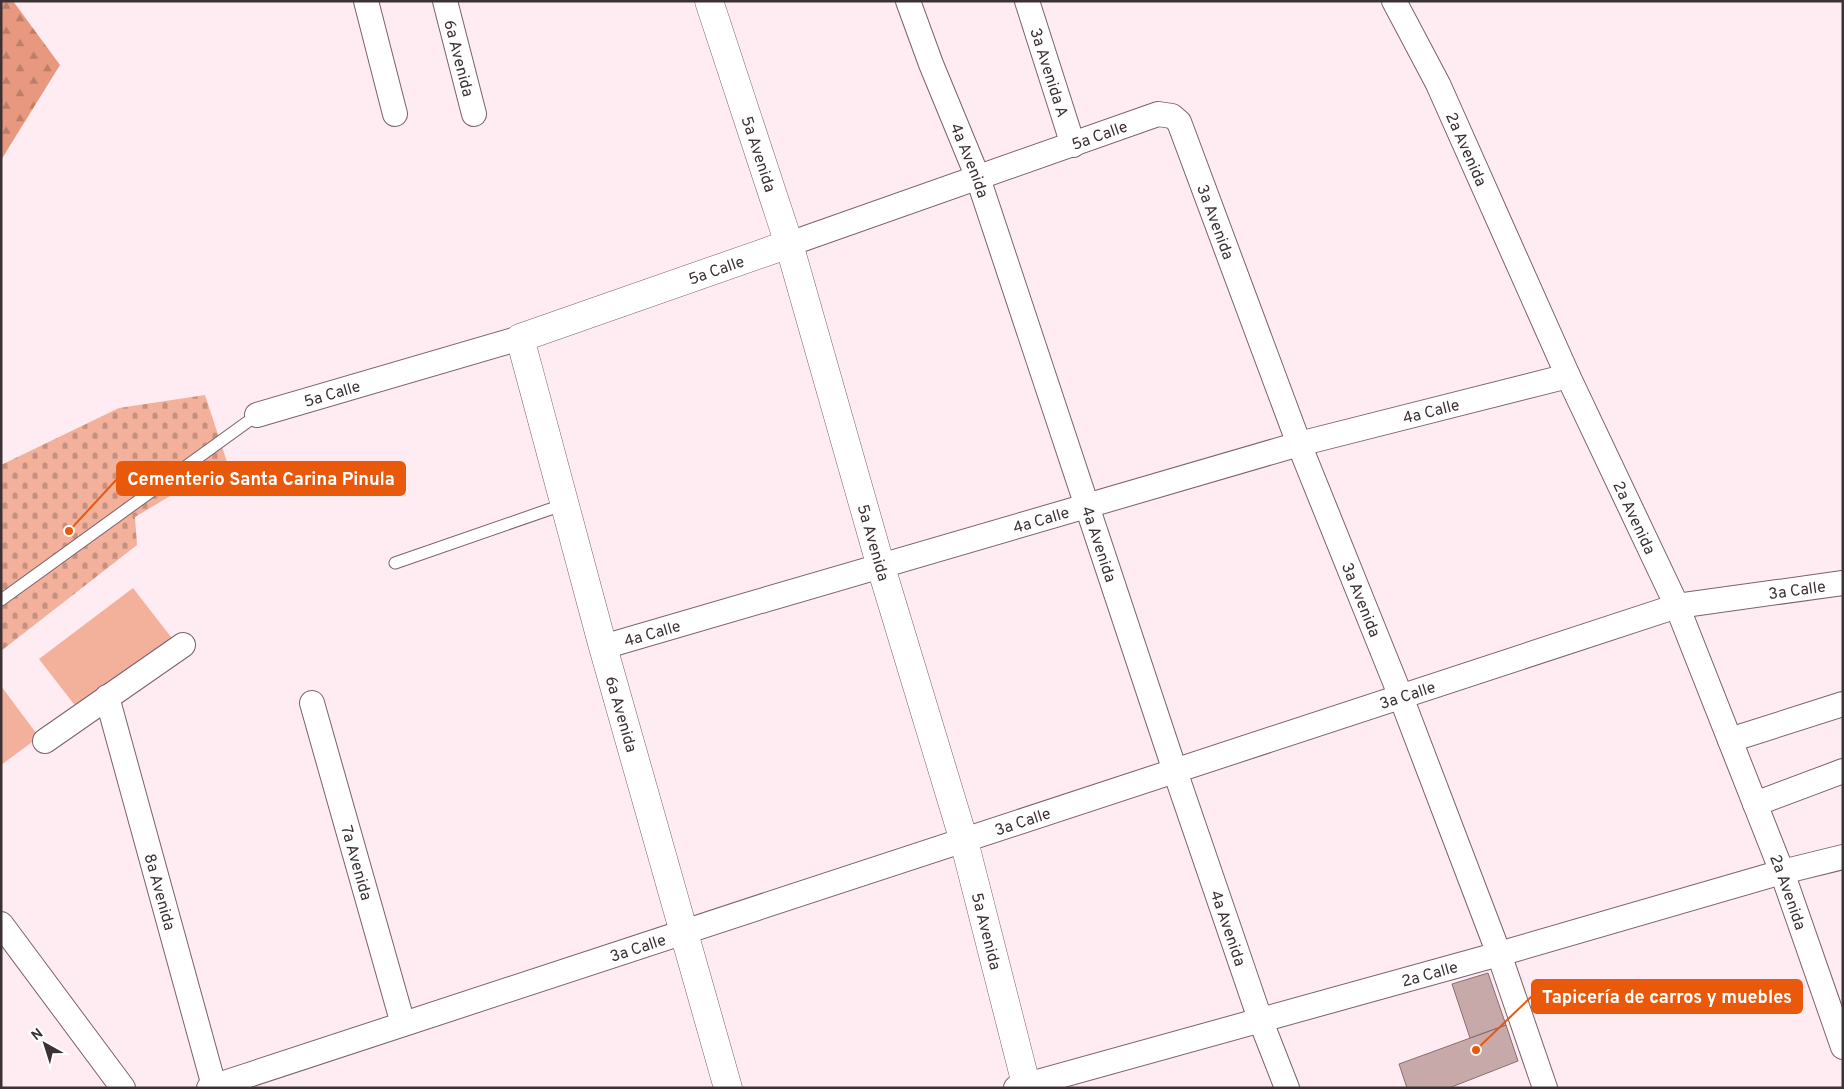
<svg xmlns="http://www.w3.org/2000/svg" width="1844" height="1089" font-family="Overpass,sans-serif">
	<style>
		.forest { fill: url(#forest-firs) }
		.cemetery { fill: url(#cemetery-stones) }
		.pitch { fill: #f3b09b }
		.building { fill: #c7a9a9; stroke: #8a6e6f }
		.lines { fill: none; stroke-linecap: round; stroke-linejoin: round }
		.service-casing { stroke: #7b626a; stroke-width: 13 }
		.minor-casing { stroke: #7b626a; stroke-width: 26 }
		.tertiary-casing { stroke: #7b626a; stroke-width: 29 }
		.service { stroke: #fff; stroke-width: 11 }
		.minor { stroke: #fff; stroke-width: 24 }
		.tertiary { stroke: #fff; stroke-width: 28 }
		.labels { text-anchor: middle; stroke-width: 4.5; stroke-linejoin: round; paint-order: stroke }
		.street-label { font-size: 16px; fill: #3c3134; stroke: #fff }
		.leader { fill: none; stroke: #e8590c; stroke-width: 2 }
		.callout-dot { fill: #e8590c; stroke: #fff; stroke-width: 2 }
		.callout { fill: #e8590c; stroke: #e8590c; stroke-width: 2 }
		.callout-label { font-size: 18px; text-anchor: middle; font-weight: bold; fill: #fff }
	</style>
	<defs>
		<pattern id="forest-firs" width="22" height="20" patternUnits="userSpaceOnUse" patternTransform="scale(1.25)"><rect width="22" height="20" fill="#e8987e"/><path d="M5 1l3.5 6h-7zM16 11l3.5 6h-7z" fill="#bd7d68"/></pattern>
		<pattern id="cemetery-stones" width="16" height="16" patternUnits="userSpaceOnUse" patternTransform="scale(1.25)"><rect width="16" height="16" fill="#f3b09b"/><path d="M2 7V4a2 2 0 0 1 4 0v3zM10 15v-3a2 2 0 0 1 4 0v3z" fill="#c6907f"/></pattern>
	</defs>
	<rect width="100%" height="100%" fill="#feecf2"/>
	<path class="forest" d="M1 1H13L60 65 1 160Z"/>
	<path class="cemetery" d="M205 395 227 462 135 517 137 545 1 651V465L119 408Z"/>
	<path class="pitch" d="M133 588 174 641 80 712 39 659Z
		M1 686 39 737 1 765Z"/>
	<path class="building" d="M1488 973 1506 1025 1470 1038 1452 984Z
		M1506 1025 1518 1061 1449 1088H1407L1399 1064Z"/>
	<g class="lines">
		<defs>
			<path id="service" d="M395 563 565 504
				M1 600 257 415"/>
			<g id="minor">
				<path d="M366 1 395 114"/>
				<path id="s1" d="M445 1 474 114"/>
				<path id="s2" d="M908 1 931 64 978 178 1175 771 1260 1019 1287 1088"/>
				<path id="s3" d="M1027 1 1073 145"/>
				<path id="s4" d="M1394 1 1438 84 1568 376 1677 606 1782 872 1843 1047"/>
				<path id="s5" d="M789 244 1158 114 1172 116 1179 122 1299 444 1401 697 1499 954 1545 1088"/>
				<path id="s6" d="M257 415 520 338"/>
				<path id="s7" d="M603 647 1299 444 1568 376"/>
				<path id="s8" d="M107 697 214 1086"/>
				<path id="s9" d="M312 703 403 1024"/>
				<path d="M1730 740 1843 704"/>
				<path d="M45 741 183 645"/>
				<path d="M1755 804 1843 771"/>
				<path d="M1 924 123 1088"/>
				<path id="s10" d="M209 1088 1677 606 1843 583"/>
				<path id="s11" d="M1016 1088 1499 954 1782 872 1843 857"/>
			</g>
			<g id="tertiary">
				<path id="s12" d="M709 1 789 244 881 567 964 841 1027 1088"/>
				<path id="s13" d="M728 1088 603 647 520 338 789 244"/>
			</g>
		</defs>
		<use href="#service" class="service-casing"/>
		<use href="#minor" class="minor-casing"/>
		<use href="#tertiary" class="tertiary-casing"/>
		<use href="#service" class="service"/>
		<use href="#minor" class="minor"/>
		<use href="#tertiary" class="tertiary"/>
	</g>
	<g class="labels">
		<g class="street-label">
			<text dy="6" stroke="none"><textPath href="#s1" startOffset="59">6a Avenida</textPath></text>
			<text dy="6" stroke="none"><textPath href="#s3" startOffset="75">3a Avenida A</textPath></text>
			<text dy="6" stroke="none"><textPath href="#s5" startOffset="329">5a Calle</textPath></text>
			<text dy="6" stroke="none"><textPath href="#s4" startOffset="165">2a Avenida</textPath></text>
			<text dy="6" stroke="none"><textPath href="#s12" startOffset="161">5a Avenida</textPath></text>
			<text dy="6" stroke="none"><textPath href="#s2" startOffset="171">4a Avenida</textPath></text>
			<text dy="6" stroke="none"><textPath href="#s5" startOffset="521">3a Avenida</textPath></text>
			<text dy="6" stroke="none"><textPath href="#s13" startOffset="986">5a Calle</textPath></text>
			<text dy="6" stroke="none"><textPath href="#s6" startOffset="78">5a Calle</textPath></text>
			<text dy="6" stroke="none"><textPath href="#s7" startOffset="861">4a Calle</textPath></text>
			<text dy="6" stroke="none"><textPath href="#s4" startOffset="570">2a Avenida</textPath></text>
			<text dy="6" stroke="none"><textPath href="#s7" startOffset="456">4a Calle</textPath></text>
			<text dy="6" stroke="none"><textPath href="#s12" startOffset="566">5a Avenida</textPath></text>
			<text dy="6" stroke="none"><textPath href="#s2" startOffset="576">4a Avenida</textPath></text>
			<text dy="6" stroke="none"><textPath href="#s10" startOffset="1666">3a Calle</textPath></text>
			<text dy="6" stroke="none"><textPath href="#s5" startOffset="926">3a Avenida</textPath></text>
			<text dy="6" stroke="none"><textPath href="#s7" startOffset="51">4a Calle</textPath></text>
			<text dy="6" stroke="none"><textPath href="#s10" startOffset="1261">3a Calle</textPath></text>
			<text transform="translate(622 714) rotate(74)" y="6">6a Avenida</text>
			<text dy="6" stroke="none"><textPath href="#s10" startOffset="856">3a Calle</textPath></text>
			<text dy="6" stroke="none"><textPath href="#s9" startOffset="166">7a Avenida</textPath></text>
			<text dy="6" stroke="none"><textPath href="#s8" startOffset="202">8a Avenida</textPath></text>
			<text dy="6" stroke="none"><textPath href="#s4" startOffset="975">2a Avenida</textPath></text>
			<text dy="6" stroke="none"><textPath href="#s2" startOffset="981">4a Avenida</textPath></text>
			<text dy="6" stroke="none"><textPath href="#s12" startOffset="971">5a Avenida</textPath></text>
			<text dy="6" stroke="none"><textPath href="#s10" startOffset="451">3a Calle</textPath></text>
			<text dy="6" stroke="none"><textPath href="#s11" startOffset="429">2a Calle</textPath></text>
		</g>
	</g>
	<path class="leader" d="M69 531L117 479M1476 1050L1532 996"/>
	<g class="callout-dot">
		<circle cx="69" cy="531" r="5"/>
		<circle cx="1476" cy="1050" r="5"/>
	</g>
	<g class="callout">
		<rect x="117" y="462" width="288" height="33" rx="5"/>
		<rect x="1532" y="980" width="270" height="33" rx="5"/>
	</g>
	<g class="callout-label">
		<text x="261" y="485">Cementerio Santa Carina Pinula</text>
		<text x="1667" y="1003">Tapicería de carros y muebles</text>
	</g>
	<rect width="1844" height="1089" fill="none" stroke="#3c3134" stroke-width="5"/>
	<g transform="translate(45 1044) rotate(321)" stroke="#ffffff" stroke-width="4" paint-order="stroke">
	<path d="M0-4L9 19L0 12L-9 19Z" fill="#3c3134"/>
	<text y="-8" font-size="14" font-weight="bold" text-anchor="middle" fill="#3c3134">N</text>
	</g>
</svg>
